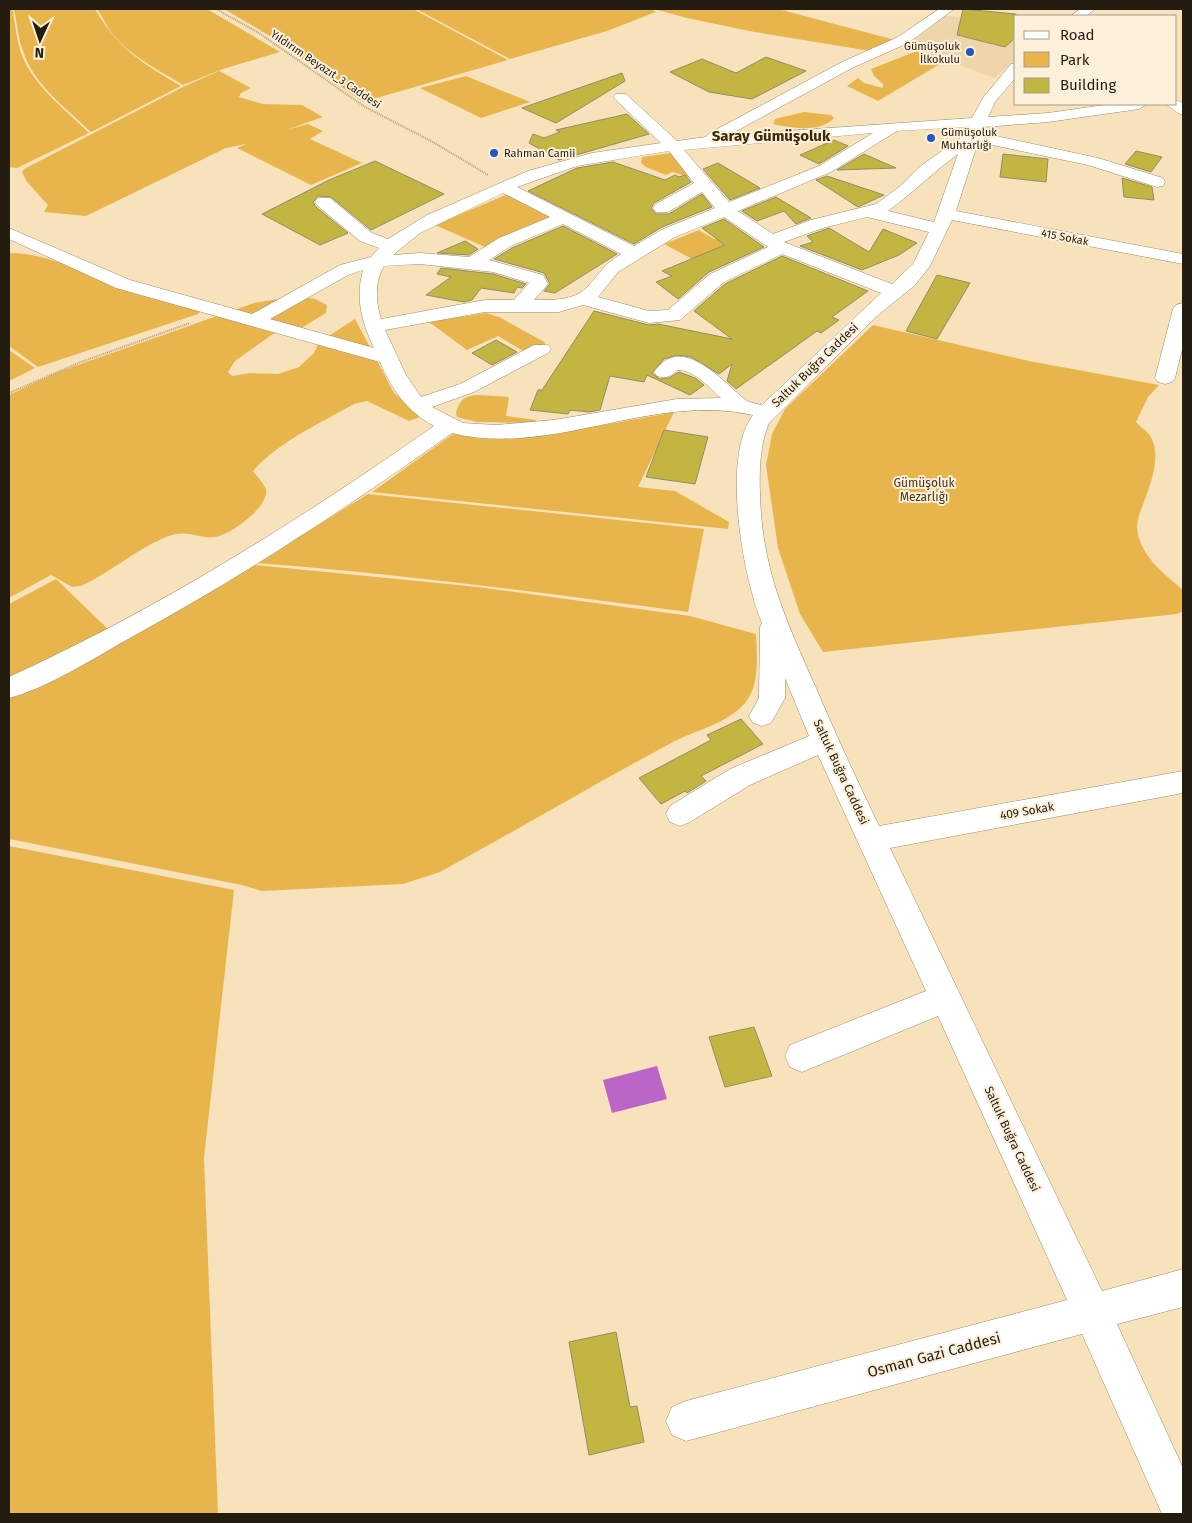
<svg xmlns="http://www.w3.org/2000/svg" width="1192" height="1523" font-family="'Fira Sans',sans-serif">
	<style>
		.built { fill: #eed6aa }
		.green { fill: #e8b54d }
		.water { fill: #bc65c9 }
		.building { fill: #c3b542; stroke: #928d67 }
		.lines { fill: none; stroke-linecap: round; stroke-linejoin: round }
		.minor-casing { stroke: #9e8b68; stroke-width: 1 }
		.path { stroke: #b1a183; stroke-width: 2; stroke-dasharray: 1 1; stroke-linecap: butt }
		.minor { fill: #fff; fill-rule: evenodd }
		.poi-dot { fill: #2256c3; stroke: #fdf0da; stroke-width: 2 }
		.labels { text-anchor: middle; stroke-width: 4; stroke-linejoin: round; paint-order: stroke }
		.far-poi-label { font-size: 11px; fill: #241d0f; stroke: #fdf0da; text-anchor: start }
		.far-street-label { font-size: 11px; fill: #241d0f; stroke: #fdf0da }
		.street-label { font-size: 12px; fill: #241d0f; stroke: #fdf0da }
		.park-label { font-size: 12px; fill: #433721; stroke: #fdf0da }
		.far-district-label { font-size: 15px; font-weight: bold; fill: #392905; stroke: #fdf0da }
		.near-street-label { font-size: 15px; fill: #241d0f; stroke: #fdf0da }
	</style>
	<rect width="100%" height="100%" fill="#f7e2bc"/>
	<path class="built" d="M946 15 1016 30V59L995 78 907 46Z"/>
	<path class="green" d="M9 9 13 11C15 25 17 41 21 53 33 86 65 109 89 133L17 168 9 167Z
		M14 9H95C118 49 142 63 181 86L91 132C67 109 33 84 23 51 18 38 17 23 14 9Z
		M97 9H207L280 52 223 69 183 85C159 70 128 55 111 32 106 25 102 16 97 9Z
		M224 9H413L508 60 363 102 270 36Z
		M416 9H651L656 12 607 31 510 59Z
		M654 9H778L895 40 870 51 749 31 687 18Z
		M917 51 945 61 878 101 847 86 858 78 864 83 883 88V84L874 76 871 69Z
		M219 71 251 88 241 93 239 97 263 104 302 105 323 117 286 130 308 124 323 131 310 139 362 163 311 185 237 148 246 144 226 148 86 216 44 212 48 205 27 182 22 172 24 169 183 87Z
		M466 76 530 102 481 118 420 88Z
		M804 112 831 115 834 118C821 133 790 128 773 124L775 119Z
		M671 153 692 178 673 172 666 175 646 167 641 163 642 157Z
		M508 194 553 217 485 247 435 225Z
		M699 230 714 239 739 230 747 236 692 259 664 244Z
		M9 253C55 253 97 280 139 295 160 301 182 303 202 310L198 314 38 367 9 346Z
		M296 296 315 299 327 305 326 313 303 327 273 334 235 361 228 372 232 376 250 373 278 374 299 367 314 353 319 342 355 319 394 393 423 416 409 421 367 401 354 404C321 423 278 442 253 471 257 476 264 484 266 490 269 507 230 535 215 537 198 539 187 528 166 537 135 550 111 572 81 586L72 587 51 575 9 598V395L58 372 254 303Z
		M486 313 499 317 546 343 525 352 498 336 467 350 429 322Z
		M873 325 1029 361 1159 385 1148 397 1136 422C1139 426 1144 429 1147 432 1164 450 1151 483 1144 502 1141 509 1137 519 1137 528 1140 556 1163 573 1183 590V611L1177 614 823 652 800 614 778 548 766 465 772 434 785 409Z
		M9 350 35 368 9 381Z
		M478 395 509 397 506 416 536 420 535 423 477 422 457 417 456 412C461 399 464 396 478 395Z
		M674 412 638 487 675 491 729 522 728 529 372 492 453 434C527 441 601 426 674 412Z
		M368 494 704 529 688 612C544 593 401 574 256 563Z
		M255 565 478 587 690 616 756 634C757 656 760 685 745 703 728 723 697 730 675 741 596 783 519 829 440 872L403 884 262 891 242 885 9 839V698L43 682Z
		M56 579 109 630 9 678V604Z
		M9 846 234 890 204 1158 218 1514H9Z"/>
	<path class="water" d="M657 1066 667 1099 612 1113 603 1080Z"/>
	<path class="building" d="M963 9 1016 14V37L1005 47 957 35Z
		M766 57 806 71 752 99 709 92 670 72 702 59 736 73Z
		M622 73 625 81 556 123 522 108Z
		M627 114 649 134 559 160 529 143 533 134 544 138 560 132 556 130Z
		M834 140 848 146 819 164 800 155Z
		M1136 151 1162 157 1151 172 1125 164Z
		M864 154 896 168 837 170Z
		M1003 154 1048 159 1046 182 1000 177Z
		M375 161 444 194 371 230 331 197 318 196 313 202 316 207 348 233 320 245 262 214 329 180Z
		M613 162 665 180 675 175 679 177 685 175 691 182 654 203 651 208 656 214H669L702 194 712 207 662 227 634 244 528 191 577 168Z
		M718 163 760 188 730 200 703 169Z
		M827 176 884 195 858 207 816 180Z
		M1122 178 1152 187 1154 200 1124 197Z
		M776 197 811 218 796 224 784 211 757 221 742 211Z
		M724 219 764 247 709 272 678 299 656 282 672 276 662 271 725 245 702 228Z
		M563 226 617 254 555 293 544 291 550 284 544 273 494 259 512 248Z
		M829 228 869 252 883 229 917 243 899 255 862 270 800 246 813 242 807 236Z
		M465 241 478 249 469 255 437 253Z
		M782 256 868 291 832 317 839 320 821 333 817 331 736 389 727 381 732 364 719 374 691 357 677 355 664 359 652 373 660 379 669 378 679 372 695 378 704 385 690 395 647 375 644 382 610 376 600 410 589 412 570 410 568 414 530 410 538 390H542L594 311 649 325 658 324 732 339 694 311 725 284Z
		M441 268 493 274 526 284 522 288 517 287 514 293 481 288 472 300 464 302 426 295 451 277 437 274Z
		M937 275 970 283 937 339 906 331Z
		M496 340 517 352 492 365 472 353Z
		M664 430 708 437 695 484 646 477Z
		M741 719 763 744 701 776 706 781 687 793 685 791 661 804 639 778 711 740 707 735Z
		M754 1027 772 1076 725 1087 709 1037Z
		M616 1332 630 1407 637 1406 644 1442 589 1455 569 1342Z"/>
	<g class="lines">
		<defs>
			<path id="minor" d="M939 9H954L908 43 852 68 729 135 972 118 983 98 1011 64 1016 63V77L995 102 988 117 1048 113 1111 104H1147L1139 109 1048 122 984 127 982 133 1098 158 1163 178 1165 182 1163 186 1157 187 1088 165 978 142 956 211 1183 254V264L952 220 930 266 915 285 877 316 769 423C760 444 759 471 760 494 762 570 786 620 816 688 836 735 857 780 879 826L1183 771V793L890 848 1102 1291 1183 1269V1307L1117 1324 1183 1468V1514H1162L1082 1334 686 1441 672 1435 666 1421 672 1407 686 1401 1067 1300 938 1016 802 1072 790 1067 785 1056 790 1045 926 991 818 755 750 785 690 822 680 826 670 822 666 814 670 806 730 769 809 736 785 678V698L771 723 762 726 753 723 749 716 759 698 760 627 762 623C743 578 721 456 753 415 652 392 552 458 452 433 348 507 240 578 128 639 93 659 47 688 9 698V677C158 609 300 520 434 426 407 411 392 390 380 362L116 288 9 239V228L130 280 252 314 340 265 371 257 379 248 360 241 318 206 315 202 318 198H330L372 233 388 239 427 215 528 171 592 153 661 143 616 100 613 97 616 94H626L677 141 706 137 708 134 842 62 898 37ZM968 127 966 134 922 165 899 187 876 204 811 220 773 234 738 211 831 172 897 131ZM873 133 819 166 729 202 684 150ZM669 151 694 183 656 204 653 208 656 212H668L702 192 715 208 663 229 634 246 517 187 577 166ZM958 154 934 222 888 211C913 193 933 172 958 154ZM503 193 550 217 499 238 469 257 420 253 393 255 420 233ZM724 217 768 247 710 274 668 310 649 311 598 297 618 272 675 237ZM867 217 929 232 913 264 892 284 784 242 823 228ZM563 224 621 254C602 266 604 269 590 284 577 301 554 300 534 300L548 284 543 275 489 260 511 246ZM782 254 881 293 762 405C758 404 751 403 747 401 724 384 683 331 654 372L657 376C667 379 670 376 678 370 694 370 710 388 721 398L677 399 554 420 496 425 463 423 432 407 474 392 548 353 551 349 548 345H534L460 384 421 397 406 375 385 330 485 312H559L583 305 649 323 680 320 724 282ZM420 264 493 272 529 283 514 300H485L381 319C376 303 374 282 384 266ZM363 270C355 299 362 322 374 348L270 319 348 275Z
				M1080 9H1095L1086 16H1071Z
				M1176 100 1183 103V115L1178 113 1166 104H1176Z
				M1183 303V346L1175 378 1172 382 1165 384 1158 382 1155 378 1173 309 1176 305Z"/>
		</defs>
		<use href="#minor" class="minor-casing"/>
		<path class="path" d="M216 9 259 33 365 107 433 142 488 175
			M9 393 81 362 190 323"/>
		<use href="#minor" class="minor"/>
	</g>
	<g class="poi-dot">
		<circle cx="970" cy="52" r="5"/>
		<circle cx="931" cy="138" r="5"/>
		<circle cx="494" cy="153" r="5"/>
	</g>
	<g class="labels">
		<g class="far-poi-label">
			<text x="960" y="50" text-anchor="end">Gümüşoluk<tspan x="960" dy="13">İlkokulu</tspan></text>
			<text x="941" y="136">Gümüşoluk<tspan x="941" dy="13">Muhtarlığı</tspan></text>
			<text x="504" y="157">Rahman Camii</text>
		</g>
		<g class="far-street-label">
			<text transform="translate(326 69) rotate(34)" y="4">Yıldırım Beyazıt_3 Caddesi</text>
			<text transform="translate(1065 237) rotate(11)" y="4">415 Sokak</text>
		</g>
		<g class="street-label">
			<text transform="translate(815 365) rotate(-44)" y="4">Saltuk Buğra Caddesi</text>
			<text transform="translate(841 772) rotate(65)" y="4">Saltuk Buğra Caddesi</text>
			<text transform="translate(1027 811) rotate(-10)" y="4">409 Sokak</text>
			<text transform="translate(1012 1139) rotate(65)" y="4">Saltuk Buğra Caddesi</text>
		</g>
		<g class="park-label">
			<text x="924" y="487">Gümüşoluk<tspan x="924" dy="14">Mezarlığı</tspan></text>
		</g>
		<g class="far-district-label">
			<text x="771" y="141">Saray Gümüşoluk</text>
		</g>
		<g class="near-street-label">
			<text transform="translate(934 1355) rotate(-15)" y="5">Osman Gazi Caddesi</text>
		</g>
	</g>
	<rect width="1192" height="1523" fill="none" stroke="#241d0f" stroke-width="20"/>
	<rect x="1014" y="15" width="162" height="90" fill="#fdf0da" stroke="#a69c89"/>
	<rect x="1024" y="31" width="25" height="8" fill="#ffffff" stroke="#a69c89"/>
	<text x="1060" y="40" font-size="15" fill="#241d0f">Road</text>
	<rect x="1024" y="52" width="25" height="15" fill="#e8b54d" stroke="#a69c89"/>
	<text x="1060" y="65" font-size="15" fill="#241d0f">Park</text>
	<rect x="1024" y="78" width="25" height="15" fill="#c3b542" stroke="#a69c89"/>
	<text x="1060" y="90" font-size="15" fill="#241d0f">Building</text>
	<g transform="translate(40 40) rotate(183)" stroke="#fdf0da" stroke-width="4" paint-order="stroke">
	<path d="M0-4L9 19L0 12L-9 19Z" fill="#241d0f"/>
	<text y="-8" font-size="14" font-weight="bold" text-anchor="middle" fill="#241d0f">N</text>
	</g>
</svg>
